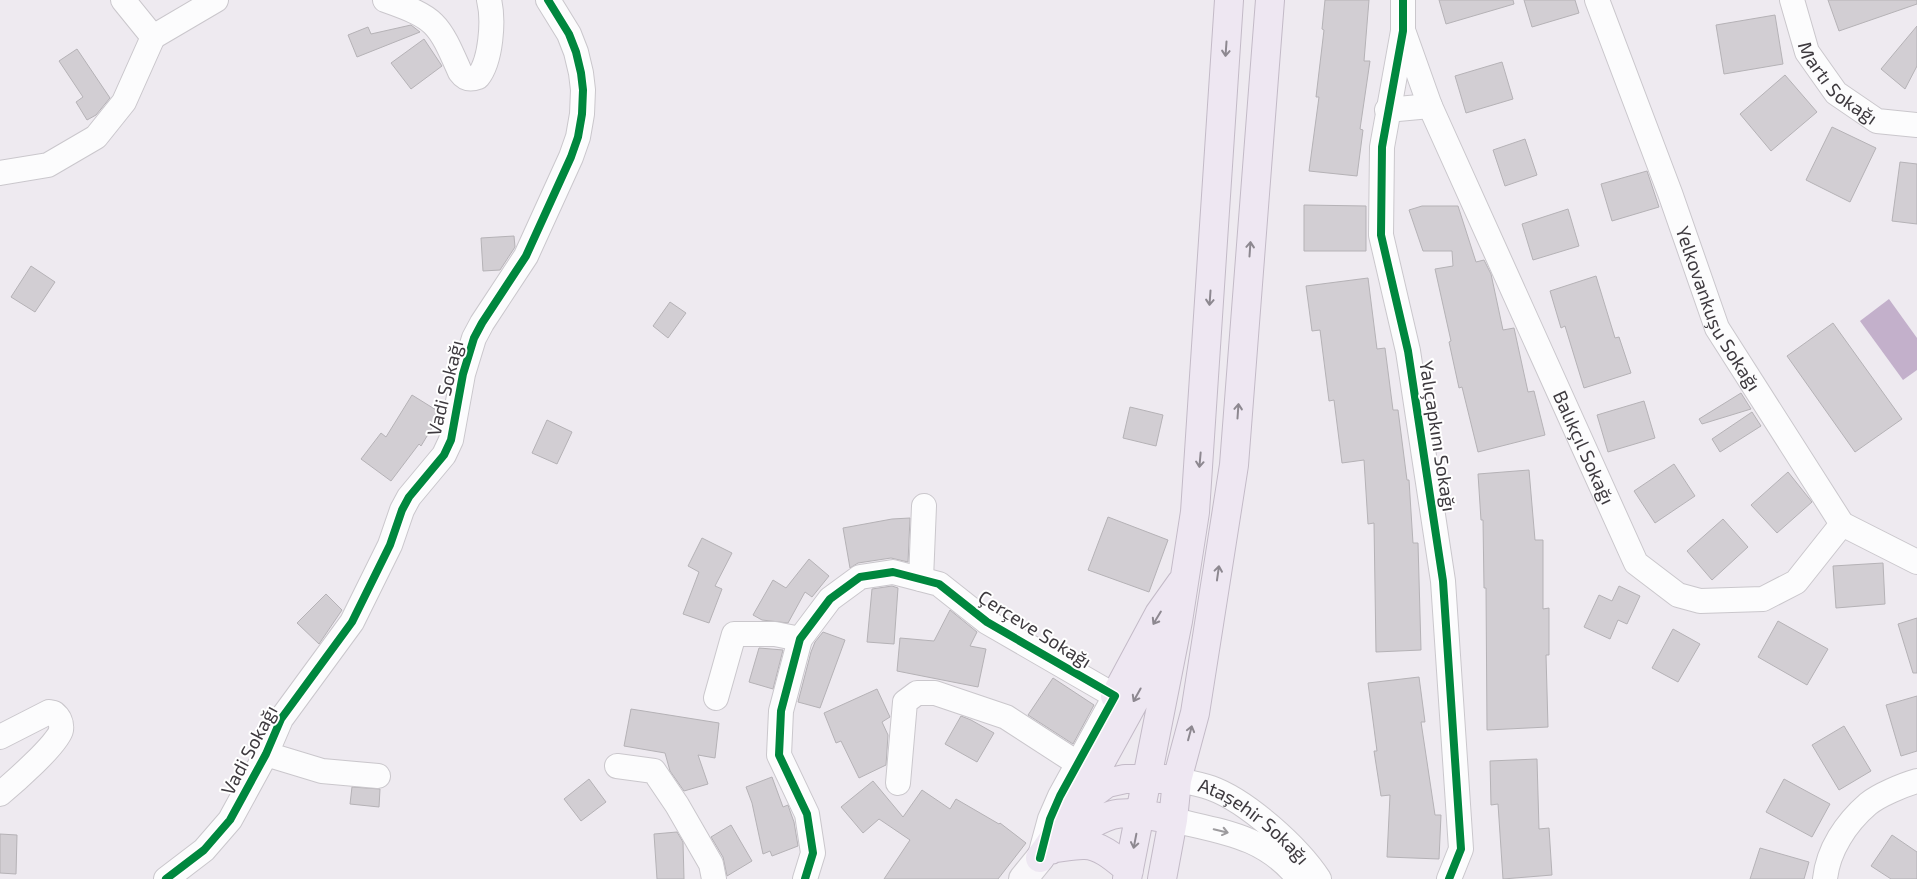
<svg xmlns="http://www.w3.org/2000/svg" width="1917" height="879" font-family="'Exo 2',sans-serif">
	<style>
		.water { fill: #c3b0cb }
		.building { fill: #d2ced3; stroke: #b5b2b6 }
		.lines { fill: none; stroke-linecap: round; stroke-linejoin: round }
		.street-casing { stroke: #cac7cc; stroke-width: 26 }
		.secondary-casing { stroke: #cac7cc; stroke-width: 30 }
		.highway-casing { stroke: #c3bac7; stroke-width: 30 }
		.street { stroke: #fcfcfd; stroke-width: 24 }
		.secondary { stroke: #f8f6f9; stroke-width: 28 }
		.highway { stroke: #eee7f2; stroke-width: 28 }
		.cycleway-casing { stroke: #fff; stroke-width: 11 }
		.cycleway { stroke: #00873e; stroke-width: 8 }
		.oneway { stroke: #8d8890 }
		.oneway2 { stroke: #9d9b9e }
		.labels { text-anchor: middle; stroke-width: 4; stroke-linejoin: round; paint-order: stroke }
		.street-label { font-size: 19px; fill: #3e3a3f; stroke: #fff }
	</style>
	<rect width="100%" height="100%" fill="#eeeaf0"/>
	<path class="water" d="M1889 299 1917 338V370L1903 380 1860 321Z"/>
	<path class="building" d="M1325 0H1369L1364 61H1370L1360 129 1363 130 1357 176 1309 171 1319 97H1316L1324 30 1322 29Z
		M1439 0H1513L1514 4 1446 24Z
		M1524 0H1575L1579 13 1532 27Z
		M1828 0H1917V4L1839 31Z
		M1775 15 1783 64 1724 74 1716 25Z
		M411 25 420 32 357 57 348 35 368 27 371 34Z
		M1917 26V66L1905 89 1881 69Z
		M424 39 442 66 411 89 391 63Z
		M77 49 110 98 96 115 87 120 76 102 83 97 59 61Z
		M1502 62 1513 99 1466 113 1455 76Z
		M1785 75 1817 112 1771 151 1740 114Z
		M1832 127 1876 148 1850 202 1806 180Z
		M1525 139 1537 175 1505 186 1493 150Z
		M1900 162 1917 164V224L1892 221Z
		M1647 171 1659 207 1612 221 1601 184Z
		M1304 205 1366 206V251H1304Z
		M1422 206H1458L1476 262 1484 260 1491 274 1503 330 1514 328 1528 392 1534 391 1545 435 1478 452 1462 387 1459 388 1449 342 1451 341 1435 269 1453 266 1452 251H1423L1409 210Z
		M1568 209 1579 246 1533 260 1522 224Z
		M514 236 515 247 500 270 483 271 481 238Z
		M31 266 55 282 35 312 11 297Z
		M1596 276 1615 338 1619 337 1631 373 1584 388 1565 326 1561 328 1550 291Z
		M1368 278 1377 349 1385 348 1393 410H1398L1407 480H1409L1413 543H1418L1421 650 1376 652 1374 523 1368 524 1364 460 1342 463 1334 400 1329 401 1320 330 1312 331 1306 286Z
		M670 302 686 313 668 338 653 326Z
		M1833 323 1902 419 1855 452 1787 356Z
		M1741 393 1751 409 1702 424 1699 419Z
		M412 395 441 413 421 446 419 444 391 481 361 459 381 433 386 437Z
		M1644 401 1655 438 1608 452 1597 415Z
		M1130 407 1163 415 1156 446 1123 438Z
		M1752 412 1761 426 1720 452 1712 439Z
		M547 420 572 432 557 464 532 453Z
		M1674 464 1695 496 1655 523 1634 491Z
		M1529 470 1535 540H1543V609L1549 608V655H1546L1548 727 1487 730 1486 588H1484L1483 520H1481L1478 474Z
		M1788 472 1812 502 1777 533 1751 505Z
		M1108 517 1168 540 1149 592 1088 570Z
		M910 518 908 562 891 558 858 563 850 568 843 528 892 519Z
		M1723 519 1748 547 1712 580 1687 551Z
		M702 538 732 553 715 586 722 589 709 623 683 614 699 572 688 566Z
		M809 559 829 576 812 597 805 592 788 623 762 620 753 615 773 580 786 588Z
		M1883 563 1885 604 1836 608 1833 566Z
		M892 586 898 588 894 644 867 642 872 589Z
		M1619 586 1640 596 1627 624 1618 620 1610 639 1584 627 1599 595 1612 601Z
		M326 594 342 610 319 644 297 623Z
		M950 610 977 632 970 646 986 649 978 687 897 671 900 638 934 641Z
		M1917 618V673H1913L1898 624Z
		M1778 621 1828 649 1807 685 1758 657Z
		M1673 629 1700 644 1678 682 1652 668Z
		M823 632 845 640 820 708 798 702 811 652 815 642Z
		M759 648 783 650 773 689 749 682Z
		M1419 677 1425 722H1421L1435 815H1441L1439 859 1387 857 1390 795 1381 796 1374 751H1377L1368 683Z
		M1053 678 1094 705 1073 744 1028 715Z
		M877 689 890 717 882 722 888 735 886 765 859 778 841 741 836 743 824 713Z
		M1917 696V751L1901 756 1886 705Z
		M631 709 719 723 715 758 698 755 708 784 684 791 670 771 665 753 624 746Z
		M961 716 971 720 994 733 977 762 945 744Z
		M1844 726 1871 771 1839 790 1812 745Z
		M1537 759 1539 829 1549 828 1552 875 1503 879 1498 804 1491 805 1490 761Z
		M772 777 783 807 788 805 790 811 794 822 798 846 772 856 770 851 763 854 752 803 746 787Z
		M589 779 606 802 581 821 564 799Z
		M1784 779 1830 804 1812 837 1766 812Z
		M873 781 903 817 922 790 950 809 956 799 999 824 1000 823 1026 843 998 879H884L910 840 879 819 863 833 841 807Z
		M352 787 380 789 379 807 350 804Z
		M731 825 752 861 727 876 723 857 711 837Z
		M677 832 683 842 684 879H657L654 834Z
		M0 834 17 835 16 874 0 873Z
		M1892 835 1917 852V879H1891L1871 866Z
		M1760 848 1809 862 1804 879H1750Z"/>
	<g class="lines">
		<defs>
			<g id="street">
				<path d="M123 0 153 37"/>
				<path d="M385 0C436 18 438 22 460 72 465 79 470 80 478 77 491 61 494 20 489 0"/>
				<path d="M1403 0V31L1382 147 1381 235 1408 351 1443 581 1461 849 1449 879"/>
				<path id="s1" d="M1597 0 1670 193 1717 328 1842 524 1917 562"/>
				<path id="s2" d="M1792 0 1807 52 1836 93 1877 121 1917 125"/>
				<path id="s3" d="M1404 33 1430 106 1636 563 1678 595 1700 601 1763 599 1796 582 1842 524"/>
				<path d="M153 37 216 0"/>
				<path d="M1387 110 1430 106"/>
				<path d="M0 173 48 165 96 137 124 102 153 37"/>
				<path d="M921 579 924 506"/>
				<path d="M716 698 734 634H775L800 639"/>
				<path d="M0 737 49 712 54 713C59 717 62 723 61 730 59 743 12 784 0 794"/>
				<path d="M266 754 322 771 378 776"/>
				<path d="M617 766 654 771 677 805 711 864 714 879"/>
				<path id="s4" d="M1177 780C1188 782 1200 784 1211 788 1247 801 1298 847 1319 879"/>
				<path d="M898 783 905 702 917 693H935L1006 717 1077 763"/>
				<path d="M1173 820C1223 832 1265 836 1299 879"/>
				<path d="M166 879 204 850 230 820 266 754 281 719 352 622 390 545 402 510 409 497 444 455 451 440 463 374 474 338 482 323 526 256 571 157 578 137 582 114 583 90 581 73 576 52 569 34 548 0"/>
				<path d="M805 879 813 853 807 814 779 755 781 711 800 639 830 599 860 577 893 572 939 584 987 622 1115 696 1060 796 1050 819 1041 852"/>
				<path d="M1825 879C1828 850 1846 823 1868 804 1879 795 1903 785 1917 781"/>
			</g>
			<path id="secondary" d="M1023 879 1040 858"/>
			<path id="highway" d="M1115 696 1159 614 1181 583
				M1080 803 1107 783 1125 779H1166
				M1055 848C1064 847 1074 845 1083 845 1100 844 1117 860 1129 870
				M1051 850C1064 840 1097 819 1112 815 1126 811 1144 814 1158 817
				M1040 858 1077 805 1165 645
				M1127 879 1178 621 1195 512 1229 0
				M1162 879 1173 820 1177 780 1195 713 1234 465 1270 0"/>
		</defs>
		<use href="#street" class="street-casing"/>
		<use href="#secondary" class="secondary-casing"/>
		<use href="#highway" class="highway-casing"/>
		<use href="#street" class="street"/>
		<use href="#secondary" class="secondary"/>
		<use href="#highway" class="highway"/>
		<defs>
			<path id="cycleway" d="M1403 0V31L1382 147 1381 235 1408 351 1443 581 1461 849 1449 879
				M166 879 204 850 230 820 266 754 281 719 352 622 390 545 402 510 409 497 444 455 451 440 463 374 474 338 482 323 526 256 571 157 578 137 582 114 583 90 581 73 576 52 569 34 548 0
				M805 879 813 853 807 814 779 755 781 711 800 639 830 599 860 577 893 572 939 584 987 622 1115 696 1060 796 1050 819 1040 858"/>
		</defs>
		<use href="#cycleway" class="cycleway-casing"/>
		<use href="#cycleway" class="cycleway"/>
	</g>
	<defs><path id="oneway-shaft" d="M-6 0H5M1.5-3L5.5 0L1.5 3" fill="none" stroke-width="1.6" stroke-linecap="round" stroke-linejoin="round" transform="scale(1.25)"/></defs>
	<g class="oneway">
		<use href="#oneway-shaft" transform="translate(1226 49) rotate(94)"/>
		<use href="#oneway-shaft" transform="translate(1250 249) rotate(-86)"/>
		<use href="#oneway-shaft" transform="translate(1210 298) rotate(94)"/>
		<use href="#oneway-shaft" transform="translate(1238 411) rotate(-86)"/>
		<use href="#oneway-shaft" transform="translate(1200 460) rotate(95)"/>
		<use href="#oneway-shaft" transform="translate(1218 573) rotate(-82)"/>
		<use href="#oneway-shaft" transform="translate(1157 618) rotate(121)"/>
		<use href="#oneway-shaft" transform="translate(1137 695) rotate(119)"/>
		<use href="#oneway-shaft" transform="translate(1190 733) rotate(-75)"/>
		<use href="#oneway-shaft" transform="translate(1135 841) rotate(101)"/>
	</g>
	<use class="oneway2" href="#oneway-shaft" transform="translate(1221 831) rotate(13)"/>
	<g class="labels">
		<g class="street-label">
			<text dy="7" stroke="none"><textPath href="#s2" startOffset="98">Martı Sokağı</textPath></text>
			<text dy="7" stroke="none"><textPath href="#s1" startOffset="332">Yelkovankuşu Sokağı</textPath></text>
			<text transform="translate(445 388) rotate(-76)" y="7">Vadi Sokağı</text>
			<text transform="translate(1438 436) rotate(81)" y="7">Yalıçapkını Sokağı</text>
			<text dy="7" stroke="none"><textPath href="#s3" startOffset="452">Balıkçıl Sokağı</textPath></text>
			<text transform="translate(1035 629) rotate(32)" y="7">Çerçeve Sokağı</text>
			<text transform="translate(249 750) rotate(-62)" y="7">Vadi Sokağı</text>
			<text dy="7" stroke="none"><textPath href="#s4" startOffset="89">Ataşehir Sokağı</textPath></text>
		</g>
	</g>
</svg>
